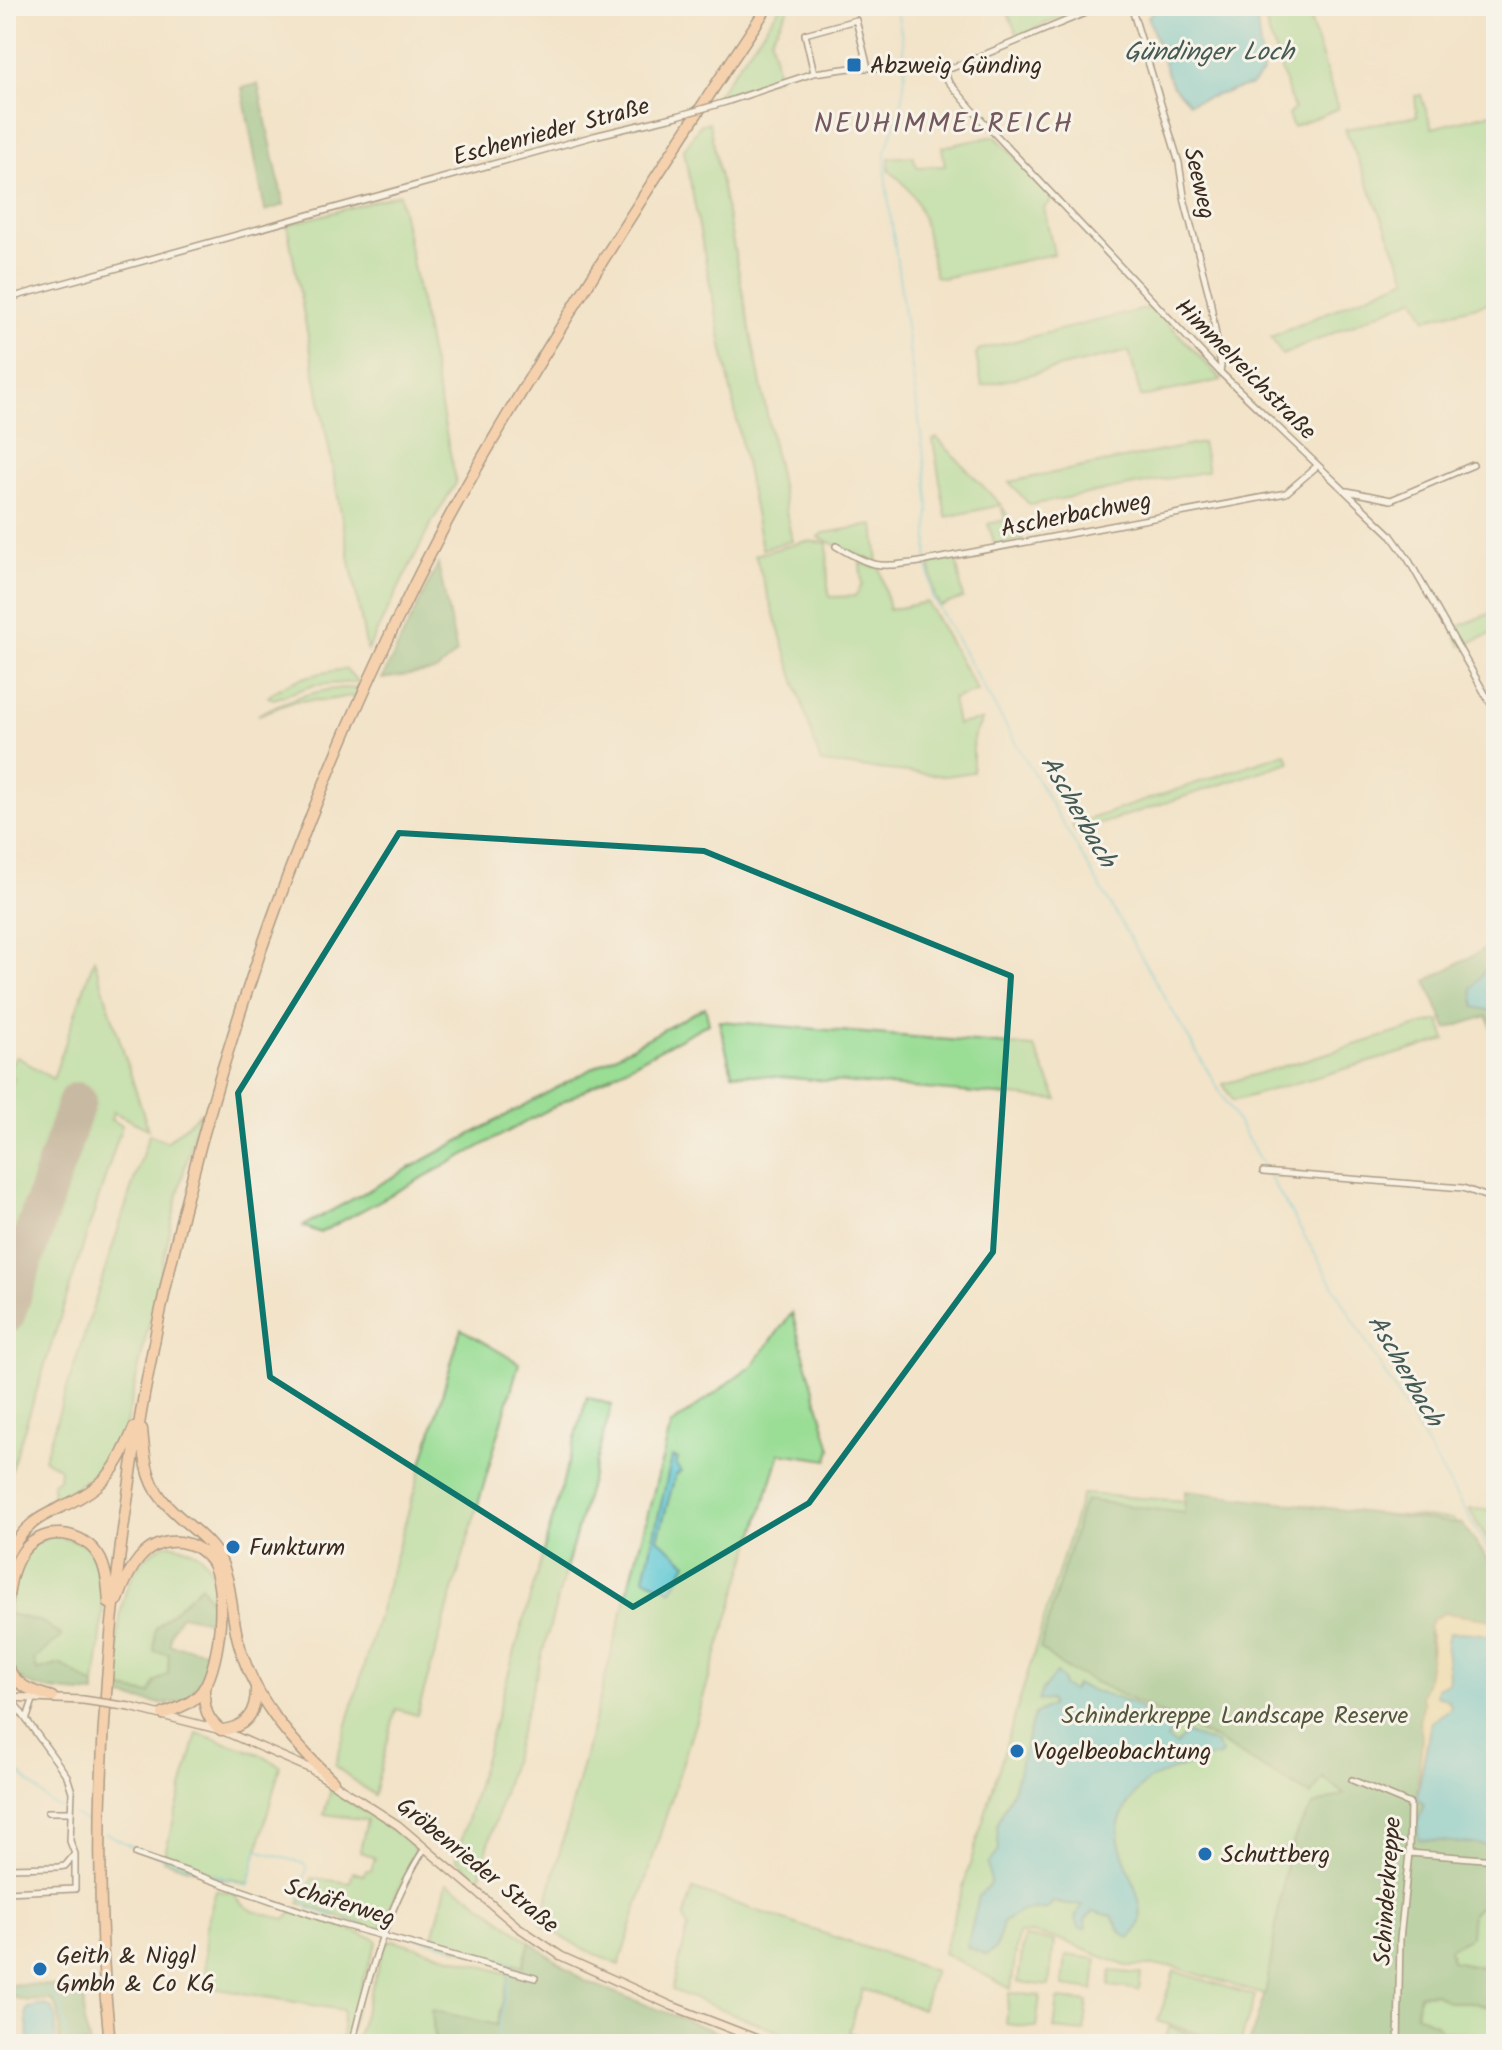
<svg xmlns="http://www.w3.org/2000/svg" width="1502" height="2050" font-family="Kalam,sans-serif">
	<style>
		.green { fill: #9add95; stroke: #6a845a; stroke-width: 2 }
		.forest { fill: #7bbc7e; stroke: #5b734e; stroke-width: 2 }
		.sand { fill: #eeda9e; stroke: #94825e; stroke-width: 2 }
		.water { fill: #5bc7d5; stroke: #4b787a; stroke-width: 2 }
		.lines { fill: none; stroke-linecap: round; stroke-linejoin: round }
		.stream { stroke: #5bc7d5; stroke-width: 2 }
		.runway { stroke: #968674; stroke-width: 38 }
		.street-casing { stroke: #564638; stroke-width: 8 }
		.secondary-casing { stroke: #564638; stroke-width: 10 }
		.highway-casing { stroke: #564638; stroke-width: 13 }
		.street { stroke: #fff; stroke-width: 5 }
		.secondary { stroke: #fde4d1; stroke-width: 7 }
		.highway { stroke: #fbbb8c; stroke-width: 10 }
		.street-bridge-casing { stroke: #564638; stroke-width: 8; stroke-linecap: butt }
		.secondary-bridge-casing { stroke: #564638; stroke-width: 10; stroke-linecap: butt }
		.street-bridge { stroke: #fff; stroke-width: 5 }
		.secondary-bridge { stroke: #fde4d1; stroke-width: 7 }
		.marked { fill: none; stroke: #0f766e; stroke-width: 6; stroke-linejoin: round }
		.poi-dot { fill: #1f6fb2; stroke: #f7f3e8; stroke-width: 3 }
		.labels { text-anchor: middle; stroke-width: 6; stroke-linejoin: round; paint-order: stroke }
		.poi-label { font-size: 24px; fill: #3b2a1e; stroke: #f7f3e8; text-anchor: start }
		.street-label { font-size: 24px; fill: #3b2a1e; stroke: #f7f3e8 }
		.park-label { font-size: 24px; fill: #53573c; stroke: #f7f3e8 }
		.water-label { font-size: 26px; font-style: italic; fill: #455955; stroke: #f7f3e8 }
		.quarter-label { font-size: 28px; letter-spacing: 2px; fill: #73585d; stroke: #f7f3e8 }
	</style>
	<rect width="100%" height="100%" fill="#f7f3e8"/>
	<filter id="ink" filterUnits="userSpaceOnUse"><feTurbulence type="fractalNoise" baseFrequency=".0125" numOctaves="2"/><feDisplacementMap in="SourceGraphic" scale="16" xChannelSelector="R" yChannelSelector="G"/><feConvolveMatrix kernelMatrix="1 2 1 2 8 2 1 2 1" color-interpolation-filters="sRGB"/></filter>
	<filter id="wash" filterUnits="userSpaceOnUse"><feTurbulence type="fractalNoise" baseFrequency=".006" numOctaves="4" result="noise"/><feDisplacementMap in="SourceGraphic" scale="32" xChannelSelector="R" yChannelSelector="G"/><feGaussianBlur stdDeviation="1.8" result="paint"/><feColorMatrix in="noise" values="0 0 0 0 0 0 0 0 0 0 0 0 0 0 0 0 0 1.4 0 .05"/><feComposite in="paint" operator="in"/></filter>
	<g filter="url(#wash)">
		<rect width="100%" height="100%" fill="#f2e3c9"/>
		<path class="green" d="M781 6H790L771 38 778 77 714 99Z
			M1005 6H1091L1053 20 1018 37Z
			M1267 6H1306L1338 109 1293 127 1288 115 1294 109 1266 24Z
			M1421 95 1432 128 1496 112V301L1426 319 1415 298 1282 355 1271 337 1407 278 1345 129 1417 116 1415 96Z
			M709 122 792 541 762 549 684 150 700 125Z
			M995 136 1054 198 1044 208 1054 254 943 278 935 276C927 238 925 194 889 171V158L913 156 917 167 945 166 942 147Z
			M399 194 456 483 432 522 367 651 287 225Z
			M1153 307 1222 380 1141 397 1129 351 982 386 976 355 978 350Z
			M937 438 1001 505 1023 540 995 545 988 524 1005 520 1001 505 946 517 933 440Z
			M1202 443 1208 471 1030 505 1009 482Z
			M874 525 878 564 818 537 824 533Z
			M806 541 827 543 828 586 830 597 855 596 862 585 860 563 880 568 889 610 927 602 977 691 952 699 957 724 982 720 973 738V772L946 776 821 763 755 555Z
			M956 558 963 598 940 606 934 595 930 563Z
			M1496 611V632L1461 646 1452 629Z
			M346 669 358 682 314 685 274 699 268 697C287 679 321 672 346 669Z
			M343 688 358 689 354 700 351 696 327 700 295 701 258 715C286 700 311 691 343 688Z
			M1285 753 1290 762 1076 832 1072 825Z
			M94 959 148 1129 113 1112 111 1120 122 1125 6 1486V1098L14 1078 6 1071 16 1056 53 1079Z
			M705 1007 709 1023 320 1233 303 1226Z
			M1439 1020 1446 1040 1233 1101 1223 1084Z
			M719 1021 1034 1047 1058 1100 732 1073Z
			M199 1114 180 1186 121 1446 107 1467 103 1466 71 1490 52 1498 53 1483 59 1479 60 1469 44 1459 149 1134 167 1142Z
			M792 1313 831 1449 828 1460 780 1453 619 1965 580 1947 541 1924 671 1425 752 1366Z
			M461 1329 519 1363 417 1715 396 1709 374 1795 335 1766Z
			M587 1397 612 1405 479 1879 456 1859Z
			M1082 1494 1452 1519 1496 1574V1854L1271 1997 1172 1966H1126L1058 1939 1031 1933 1018 1934 1011 1989 943 1953Z
			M1469 1509 1496 1510V1554Z
			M53 1536C62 1538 76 1540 84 1545 116 1568 98 1652 95 1686L60 1664 37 1671 34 1659 61 1636 42 1622 9 1614C12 1594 13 1560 30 1547 36 1542 46 1539 53 1536Z
			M169 1544C213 1550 215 1573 216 1611L202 1586 155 1629 169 1654 168 1674 155 1682 150 1694 115 1688C119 1639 113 1561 169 1544Z
			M197 1733 259 1754 280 1766 249 1884 229 1878 227 1880 163 1860Z
			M331 1789 404 1838 415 1848V1855L380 1930 299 1903 308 1891 312 1878 350 1883 353 1872 363 1875 366 1870H371L375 1858 360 1851 367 1820 324 1814Z
			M447 1883 472 1897 530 1942 522 1967 432 1941Z
			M693 1889 934 1971 922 2009 862 1989 849 2032 861 2037 858 2044H810L672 1990 688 1928 684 1918Z
			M216 1890 235 1894C240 1910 270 1916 286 1919L293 1911 374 1938 377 1942 361 1986 347 2044H342L343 2010 206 1987 205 1930Z
			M1496 1892V1970L1452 1961 1448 1949 1469 1937 1472 1913Z
			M1024 1937 1054 1941 1049 1986 1018 1982Z
			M393 1940 509 1974 497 2026 432 2010 435 2044H355L385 1943Z
			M1066 1955 1097 1959 1093 1990 1063 1986Z
			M1111 1971 1141 1974 1139 1990 1109 1986Z
			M1174 1971 1255 1996 1240 2044H1230L1158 2021Z
			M1009 1993 1040 1996 1036 2028 1006 2024Z
			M1436 1993 1450 2002H1470L1496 2009V2044H1483L1481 2035 1442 2032 1416 2015 1418 1994Z
			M1058 1999 1088 2002 1084 2032 1054 2029Z
			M1169 2027 1219 2044H1164Z"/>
		<path class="forest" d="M258 84 284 205 265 211 242 88Z
			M438 564 457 653 436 671 382 679Z
			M1496 943V957L1491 960 1475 1007 1496 1012V1037L1487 1016 1447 1029 1426 981Z
			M1185 1491 1462 1524 1496 1570V1618L1493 1620 1444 1613 1428 1633C1433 1654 1430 1676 1421 1696L1424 1703 1419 1721 1422 1736 1417 1797 1424 1805 1422 1812 1492 1847 1496 1846V1892L1472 1913 1470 1937 1449 1949 1452 1961 1496 1970V2009L1470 2002H1449L1436 1993 1419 1994 1416 2014 1437 2024 1442 2032 1481 2035 1483 2044H1249L1266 1990 1286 1863 1298 1829 1314 1805 1344 1794 1323 1778 1311 1796 1218 1741 1063 1667 1040 1649 1082 1507 1086 1500 1184 1513Z
			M201 1585 216 1611 214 1636 207 1633 209 1621 181 1615C173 1626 169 1632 170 1645L212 1652C189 1719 175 1705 114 1696L115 1688 150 1694 155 1682 168 1674 169 1654 154 1651 155 1629Z
			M9 1614 42 1622 62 1636 34 1659 37 1671 60 1664 95 1686V1694C69 1691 21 1694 9 1664 4 1649 8 1630 9 1614Z
			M530 1942 585 1981 747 2044H435L432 2010 497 2025 512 1964 523 1966Z
			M24 1984 75 1987 84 1992V2022L90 2044H59C58 2028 64 2013 51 2000L27 2001 13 1997 6 1999V1985Z"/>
		<path class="sand" d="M1444 1613 1493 1620 1496 1618V1639L1482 1634 1451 1632 1450 1677 1446 1698 1451 1704 1450 1709 1431 1722 1417 1797 1422 1736 1419 1721 1424 1703 1421 1696 1426 1685 1432 1649 1429 1627 1433 1619Z"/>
		<path class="water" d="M1160 6H1244L1256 14 1263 72 1252 85 1189 103 1171 84 1148 16Z
			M1496 957V1012L1475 1007 1472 989 1492 960Z
			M672 1457 678 1459 676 1465 681 1471 675 1476 658 1539 687 1563 672 1591 644 1578Z
			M1461 1632 1482 1634 1496 1639V1846L1419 1839C1415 1821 1419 1820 1424 1805L1417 1797 1431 1722 1450 1709 1451 1705 1448 1700 1436 1695 1437 1688 1448 1683C1452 1669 1442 1656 1449 1633Z
			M1056 1673 1063 1680V1686L1072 1691 1076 1685 1131 1703 1175 1727 1167 1739 1176 1745 1186 1733 1216 1744 1222 1753 1220 1756C1209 1757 1159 1774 1149 1780 1136 1790 1117 1816 1118 1833 1118 1861 1161 1916 1129 1938L1121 1932 1112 1916 1093 1911 1085 1920 1086 1928 1080 1929 1075 1917 1082 1906 1053 1902 1047 1909 1021 1911 1003 1923 996 1948 987 1955 967 1947 979 1896 990 1884 988 1864 999 1850 997 1825 1014 1787 1034 1715 1052 1705 1050 1700 1038 1701 1041 1692Z
			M44 2005 51 2007 56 2016 55 2044H29L26 2012 28 2008Z"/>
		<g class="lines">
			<path class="stream" d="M896 6 903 43 905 76 901 109 885 152 886 183 923 449 929 508 927 558 932 596 989 697 1487 1548 1496 1559
				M6 1759 49 1802 60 1808
				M74 1815 94 1826
				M106 1833 135 1848 204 1871
				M213 1874 249 1886 257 1850 305 1864 307 1869 299 1894 301 1899
				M305 1900 308 1908 335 1917
				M344 1920 372 1929H382
				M391 1931 454 1947
				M463 1950 512 1963 511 1969
				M6 1991H49L61 2005 68 2044
				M499 2044 498 2033 510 1973"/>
			<path class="runway" d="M6 1315 77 1101"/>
		</g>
	</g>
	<g filter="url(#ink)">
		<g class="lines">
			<defs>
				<path id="street" d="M1131 6 1179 163 1185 202 1210 299 1221 366 1220 372
					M945 69 948 81 978 116 1220 372 1390 534 1408 559 1496 713
					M814 73 805 34 856 20 868 68
					M726 102 814 73 851 68H952L1102 6
					M6 299 594 136 677 116
					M1347 491 1391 500 1473 465
					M836 546C875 569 876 567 920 562L1286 493 1317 466
					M1263 1172 1463 1188 1496 1200
					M27 1718 34 1697
					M1352 1780 1410 1804 1409 1853 1400 1939 1398 2044
					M48 1812H70
					M1409 1853 1496 1860
					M136 1854 339 1924 535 1978
					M6 1868 58 1867 65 1866 74 1855
					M6 1892 75 1889V1854L70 1841 72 1792 67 1776 10 1697
					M352 2044C368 1978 387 1906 425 1848"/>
				<path id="secondary" d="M6 1697 83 1700
					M130 1707 221 1730 311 1769 398 1825 518 1927 561 1956 672 2006 770 2044"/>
				<path id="highway" d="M142 1429C144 1453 146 1479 162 1499 180 1522 208 1535 221 1561 232 1585 231 1614 238 1640 252 1697 291 1741 333 1781
					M6 1558C34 1505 58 1517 97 1486 116 1471 125 1449 134 1428
					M118 1600C128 1571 144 1538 180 1542 193 1544 204 1551 211 1561 228 1587 220 1663 204 1688 195 1703 178 1708 163 1714
					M6 1610C9 1592 10 1572 20 1556 38 1524 85 1528 101 1560 107 1573 108 1589 109 1603
					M6 1664C15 1686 31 1691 52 1697
					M6 1688 9 1696
					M204 1689C204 1707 206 1719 221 1730 246 1728 256 1713 256 1689
					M110 2044C93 1883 99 1722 119 1561 160 1222 262 894 413 587 463 486 523 388 583 292 643 196 705 100 768 6"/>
			</defs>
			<use href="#street" class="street-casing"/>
			<use href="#secondary" class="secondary-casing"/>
			<use href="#highway" class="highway-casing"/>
			<use href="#street" class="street"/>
			<use href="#secondary" class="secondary"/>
			<use href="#highway" class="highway"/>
			<defs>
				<path id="street-bridge" d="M677 116 726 102"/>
				<path id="secondary-bridge" d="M83 1700 130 1707"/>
			</defs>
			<use href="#street-bridge" class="street-bridge-casing"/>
			<use href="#secondary-bridge" class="secondary-bridge-casing"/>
			<use href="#street-bridge" class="street-bridge"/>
			<use href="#secondary-bridge" class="secondary-bridge"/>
		</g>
	</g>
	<path d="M0 0H1502V2050H0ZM399 833 704 851 1011 976 993 1252 809 1503 633 1607 270 1377 238 1093Z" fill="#f2e3c9" fill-opacity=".55" fill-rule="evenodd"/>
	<path class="marked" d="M399 833 704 851 1011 976 993 1252 809 1503 633 1607 270 1377 238 1093Z"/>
	<g class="poi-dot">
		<rect x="846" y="57" width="16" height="16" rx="4"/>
		<circle cx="233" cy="1547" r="8"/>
		<circle cx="1017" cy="1751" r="8"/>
		<circle cx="1205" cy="1854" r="8"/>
		<circle cx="40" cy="1969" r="8"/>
	</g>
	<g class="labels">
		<g class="poi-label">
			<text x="870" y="73">Abzweig Günding</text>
			<text x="249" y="1555">Funkturm</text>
			<text x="1033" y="1759">Vogelbeobachtung</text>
			<text x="1221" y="1862">Schuttberg</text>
			<text x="56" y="1963">Geith &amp; Niggl<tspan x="56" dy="28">Gmbh &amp; Co KG</tspan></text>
		</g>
		<g class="street-label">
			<text transform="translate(551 131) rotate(-15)" y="8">Eschenrieder Straße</text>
			<text transform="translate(1200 183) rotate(77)" y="8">Seeweg</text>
			<text transform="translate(1246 369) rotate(45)" y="8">Himmelreichstraße</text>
			<text transform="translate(1076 514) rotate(-11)" y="8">Ascherbachweg</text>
			<text transform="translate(478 1865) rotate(39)" y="8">Gröbenrieder Straße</text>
			<text transform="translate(1387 1891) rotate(-86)" y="8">Schinderkreppe</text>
			<text transform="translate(340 1902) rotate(17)" y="8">Schäferweg</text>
		</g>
		<g class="park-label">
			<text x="1235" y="1723">Schinderkreppe Landscape Reserve</text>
		</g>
		<g class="water-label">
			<text x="1209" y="60">Gündinger Loch</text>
			<text transform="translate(1079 811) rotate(60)" y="9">Ascherbach</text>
			<text transform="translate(1406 1370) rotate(60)" y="9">Ascherbach</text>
		</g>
		<g class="quarter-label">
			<text x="944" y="132">NEUHIMMELREICH</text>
		</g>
	</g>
	<rect width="1502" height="2050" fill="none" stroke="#f7f3e8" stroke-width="32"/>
</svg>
